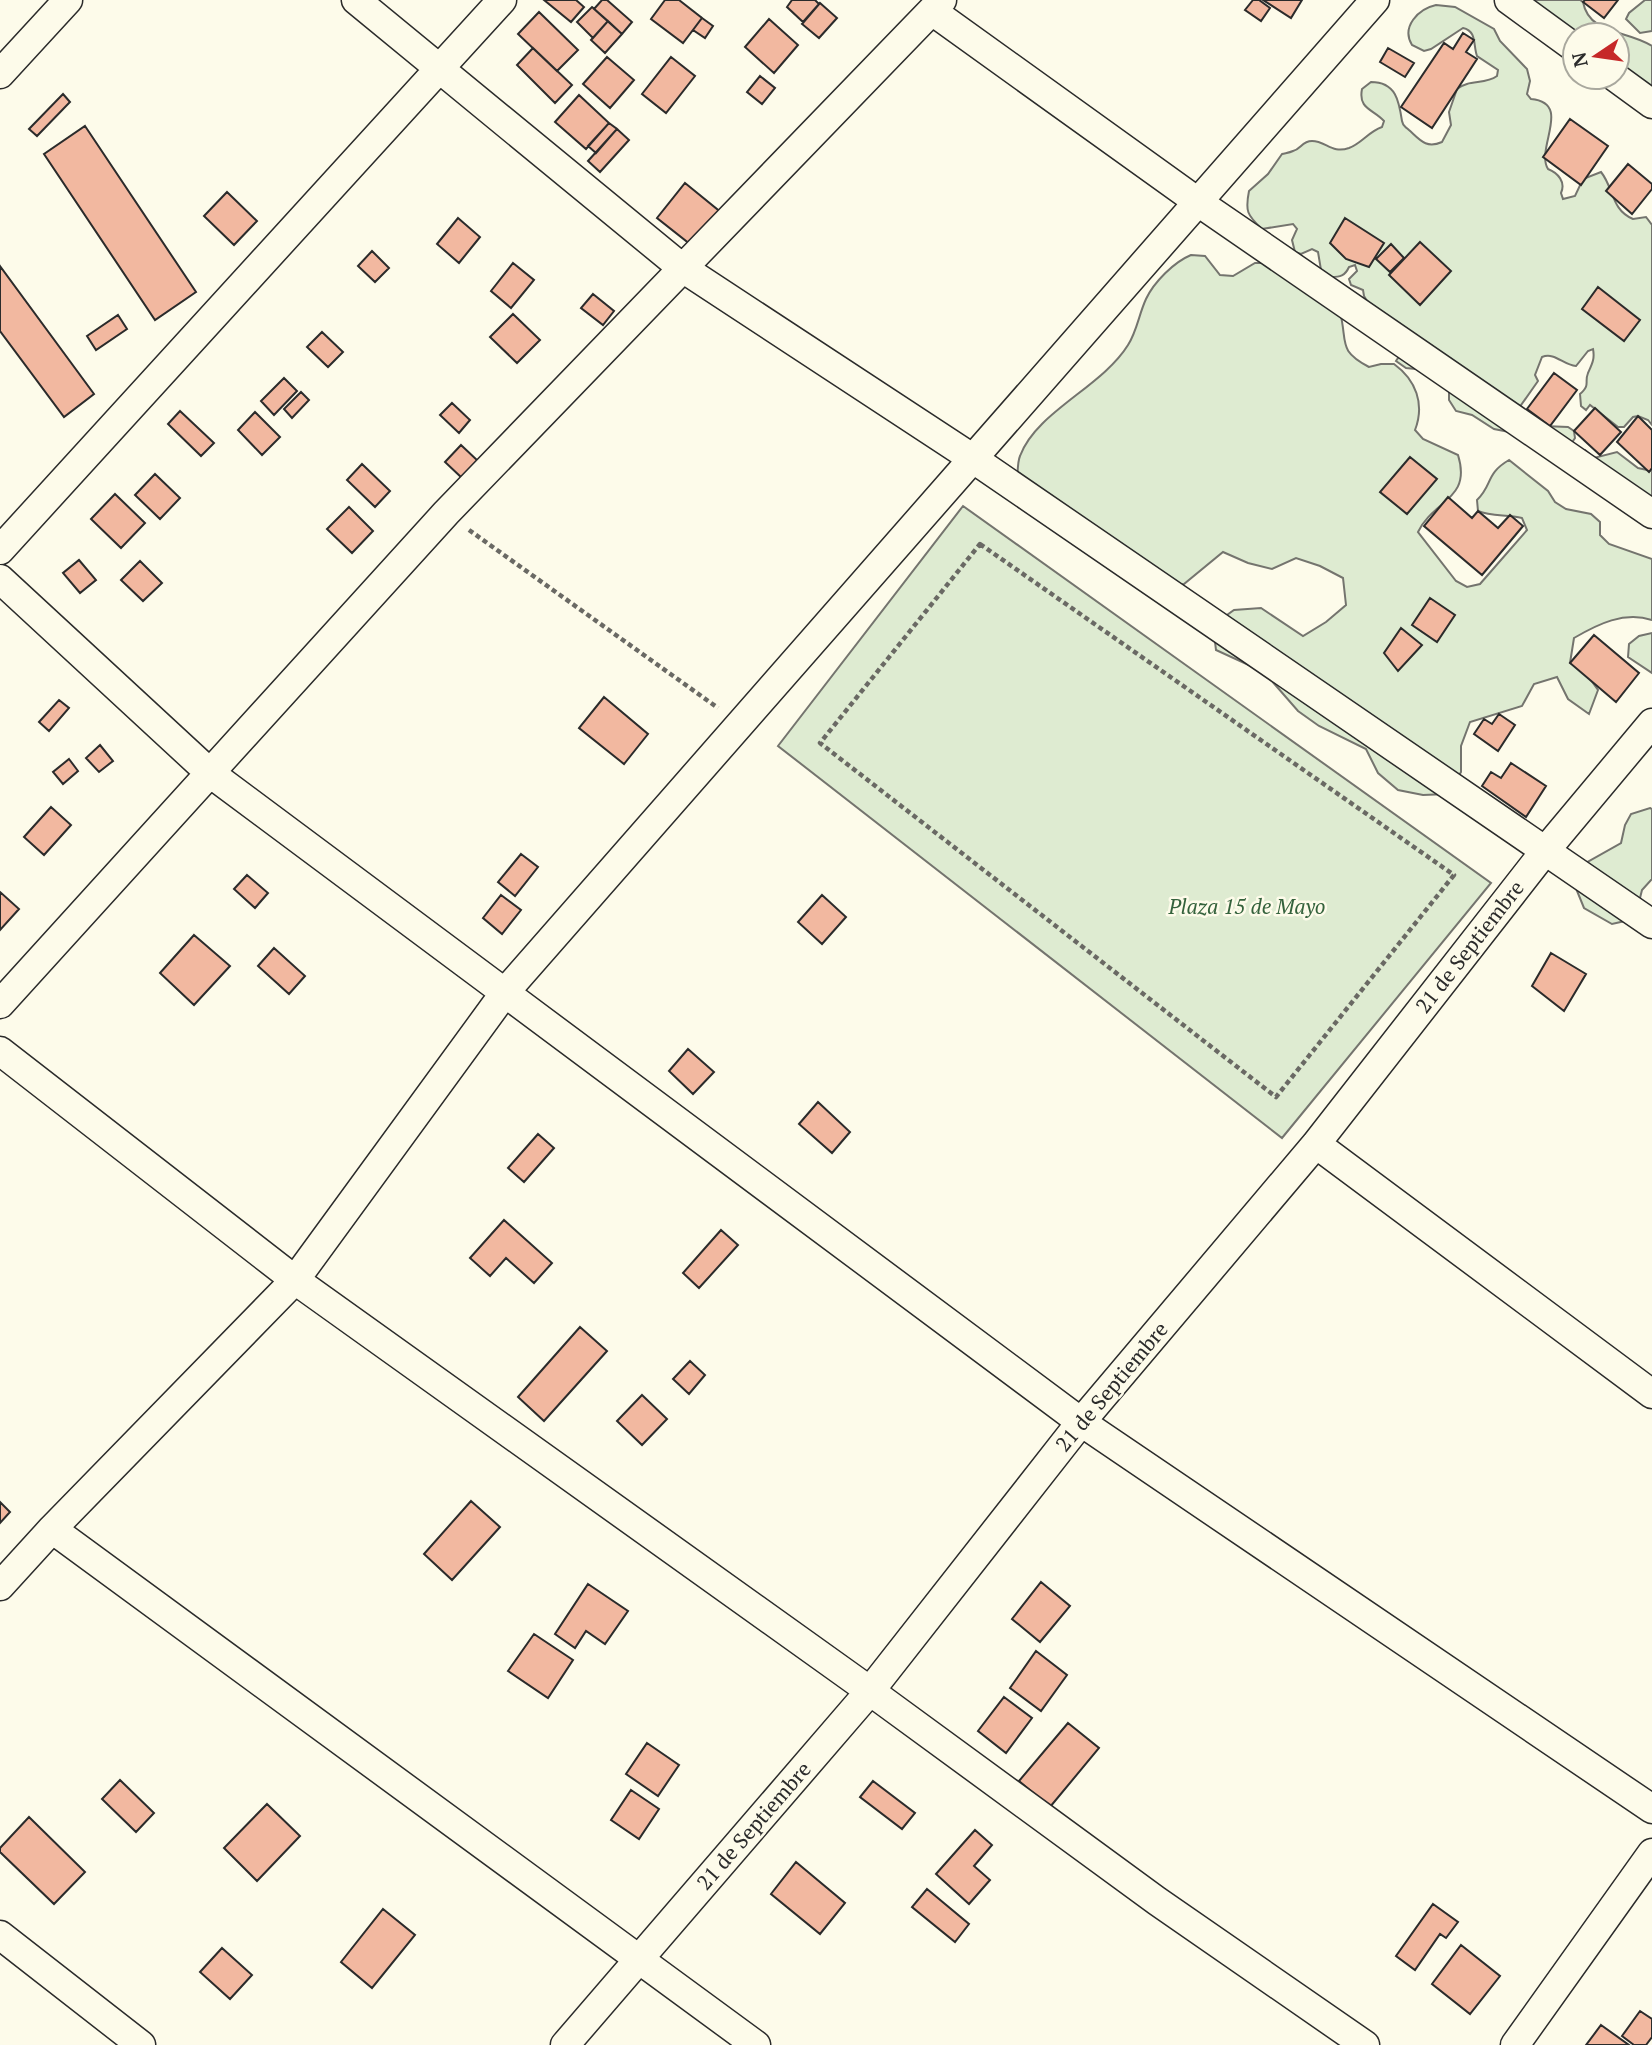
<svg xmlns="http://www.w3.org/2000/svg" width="1652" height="2045" font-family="'PT Serif',serif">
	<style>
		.green { fill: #deebd1; stroke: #74746e; stroke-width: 2 }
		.building { fill: #f2b8a0; stroke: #2b2b2b; stroke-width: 2 }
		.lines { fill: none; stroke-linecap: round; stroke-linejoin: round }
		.minor-casing { stroke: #2b2b2b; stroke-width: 31 }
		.path { stroke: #6a6964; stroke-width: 4.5; stroke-dasharray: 5 3.5; stroke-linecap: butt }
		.minor { stroke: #fdfbea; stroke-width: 28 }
		.labels { text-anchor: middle; stroke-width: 5; stroke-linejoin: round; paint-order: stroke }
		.park-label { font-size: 21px; font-style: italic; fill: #34623c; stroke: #fdfbea }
		.street-label { font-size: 21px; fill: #2b2b2b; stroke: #fdfbea }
	</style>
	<rect width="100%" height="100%" fill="#fdfbea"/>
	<path class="green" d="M1533 0H1580L1583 2C1589 35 1628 30 1652 46V99L1617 64V35H1575Z
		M1645 0H1652V31L1640 33 1626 19 1629 13Z
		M1436 5 1455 7 1494 29 1500 41 1527 69 1530 81 1527 94 1531 99C1573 103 1535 148 1548 169 1558 173 1566 182 1561 193L1563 199 1575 196 1583 179 1601 172C1614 188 1611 210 1633 219L1646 217 1652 225V425L1648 420 1638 416 1633 417 1624 427H1618L1590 405 1586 410 1581 406 1580 394C1591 384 1584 383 1588 373 1592 364 1595 359 1593 349L1588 351 1576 366C1563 365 1555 352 1542 357L1535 375 1538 381 1519 408 1544 426 1568 427 1574 431 1575 438 1571 444 1494 429 1472 415 1456 411 1449 400V388L1426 370 1406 368 1396 361 1400 355 1364 296 1363 290 1351 285 1349 279 1357 271 1355 265 1349 267C1345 276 1340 277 1331 277L1321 270 1318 252 1312 249 1301 254 1295 252 1292 240 1297 229 1293 224 1262 229C1247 215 1245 211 1249 191L1268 174 1282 154C1285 153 1289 153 1293 151 1301 149 1302 141 1312 141 1326 141 1332 154 1349 148 1362 143 1368 132 1382 127L1384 121C1373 109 1358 109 1362 89L1371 82C1396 82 1399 101 1402 121 1403 127 1405 126 1409 130 1420 140 1426 149 1442 142L1451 125 1449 112 1457 89C1469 79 1485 85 1497 76L1498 70 1477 56C1473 45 1477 31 1463 28L1431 49 1424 51 1412 45C1401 27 1418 9 1436 5Z
		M1191 255 1205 256 1220 275 1233 276 1255 263H1268L1340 312C1348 343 1337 350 1369 367L1381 364H1394C1416 380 1425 404 1415 430L1423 439 1458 455C1472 500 1433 500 1418 532L1456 581 1467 587 1480 584 1527 530 1522 518C1507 514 1492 517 1478 511L1477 500C1493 485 1485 474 1509 460L1548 491 1555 502 1566 509 1591 514 1600 522V535L1609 544 1652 559V620C1624 611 1598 624 1574 638L1570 663 1583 669 1598 690 1589 714 1568 699 1557 677 1534 684 1522 706 1470 722 1461 746V772L1448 794 1423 795 1398 790 1378 773 1366 749 1319 726 1298 711 1264 672 1216 650 1213 625 1234 610 1261 608 1303 636 1326 622 1346 605 1343 578 1320 566 1296 558 1272 569 1248 563 1223 552 1184 584 1160 587 1017 482C1018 474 1017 463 1020 456 1036 412 1102 387 1128 345 1137 331 1139 314 1146 299 1154 282 1174 262 1191 255Z
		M1585 450 1594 458 1617 452 1638 468 1652 471V515L1578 451Z
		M963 506 1491 883 1282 1138 778 746Z
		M1652 633V673L1628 657 1629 644 1639 636Z
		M1650 808 1652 809V879L1642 890 1639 902 1625 921 1612 924 1584 908 1575 886 1584 864 1621 843 1625 825 1631 814Z"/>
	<path class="building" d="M544 0H576L584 7 571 22Z
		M602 0H607L632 22 622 34 594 9Z
		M665 0H679L702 18 683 43 651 19Z
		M792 0H815L819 4 803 22 787 7Z
		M1253 0H1259L1270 8 1261 21 1245 10Z
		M1263 0H1302L1291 18Z
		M1585 0H1618L1604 18 1583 2Z
		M820 3 837 18 819 38 802 24Z
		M592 7 608 21 593 38 577 22Z
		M539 12 578 50 557 71 518 34Z
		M702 18 713 26 705 38 693 30Z
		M769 19 798 45 774 73 745 47Z
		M608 21 622 34 605 53 591 40Z
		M1463 33 1474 40 1466 52 1477 59 1432 128 1401 107 1444 43 1453 49Z
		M533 48 572 85 555 103 517 65Z
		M1388 48 1414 63 1405 77 1380 62Z
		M607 57 634 80 610 108 583 84Z
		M671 57 695 76 666 113 642 94Z
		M760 76 775 88 762 104 747 92Z
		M63 94 70 102 37 136 29 129Z
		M579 95 609 123 586 149 555 122Z
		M1570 119 1608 146 1581 185 1543 157Z
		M609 123 617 129 596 153 588 146Z
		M85 126 196 292 155 320 44 154Z
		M617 129 629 140 600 172 588 161Z
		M1628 164 1652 184V189L1632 214 1606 191Z
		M685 183 723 214 695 248 657 218Z
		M227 192 257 221 234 245 204 216Z
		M458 218 480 237 459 263 437 244Z
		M1345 218 1384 243 1369 267 1346 259 1330 243Z
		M1420 242 1451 271 1420 305 1389 275Z
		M1391 244 1404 258 1390 272 1376 259Z
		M372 251 389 268 375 282 358 266Z
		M513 263 534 280 511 308 491 291Z
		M0 266 94 394 64 417 0 331Z
		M1598 287 1640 320 1624 341 1582 309Z
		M593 294 614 311 603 325 581 308Z
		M513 314 540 340 517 363 490 337Z
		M118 315 127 329 96 350 87 336Z
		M322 332 343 352 328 367 307 347Z
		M1554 373 1577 390 1550 426 1527 409Z
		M284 378 297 391 274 415 261 401Z
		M301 392 309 400 292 418 284 409Z
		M452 403 470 420 459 433 440 415Z
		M1595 408 1621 432 1600 455 1574 431Z
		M180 411 214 443 201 456 168 424Z
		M255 412 280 437 262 455 238 430Z
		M1638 416 1652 430V468L1649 472 1617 442Z
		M461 445 478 461 462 478 445 462Z
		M1410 457 1437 479 1407 514 1380 492Z
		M362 464 390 491 375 507 347 480Z
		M155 474 180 498 160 519 135 495Z
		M115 494 145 523 121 548 91 519Z
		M1448 497 1472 518 1478 511 1498 528 1510 515 1523 526 1482 575 1424 526Z
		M349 507 373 531 352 553 327 529Z
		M79 560 96 580 80 593 63 573Z
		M140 561 162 583 143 601 121 580Z
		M1430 598 1455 615 1437 642 1412 625Z
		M1401 628 1422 645 1398 671 1384 653Z
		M1594 635 1639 673 1616 702 1570 663Z
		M604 697 648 734 624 764 579 728Z
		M59 700 69 708 49 731 39 722Z
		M1499 714 1515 725 1498 751 1474 734 1484 719 1492 724Z
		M100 745 113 761 99 772 86 758Z
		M69 759 78 771 63 784 53 772Z
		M1511 763 1546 786 1526 817 1482 786 1491 772 1501 778Z
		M51 807 71 825 44 855 24 837Z
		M521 854 538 867 515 896 498 882Z
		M247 875 268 893 255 908 234 889Z
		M0 892 19 909 0 930Z
		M501 895 521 910 502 934 483 918Z
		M822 895 846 917 822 944 798 922Z
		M194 935 230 966 194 1005 160 973Z
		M274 948 305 976 289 994 258 966Z
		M1551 953 1586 974 1564 1011 1532 986Z
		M688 1049 714 1072 693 1094 669 1071Z
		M818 1102 850 1132 832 1153 799 1124Z
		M538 1134 554 1148 524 1182 508 1168Z
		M504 1220 552 1263 534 1283 506 1258 490 1276 470 1258Z
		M721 1230 738 1245 699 1288 683 1273Z
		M580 1327 607 1351 544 1421 518 1397Z
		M690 1361 705 1375 689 1394 673 1379Z
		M642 1395 667 1419 642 1445 617 1421Z
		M471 1501 500 1527 452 1580 424 1554Z
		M0 1502 10 1512 0 1523Z
		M1041 1582 1070 1606 1040 1642 1012 1619Z
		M588 1584 628 1611 605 1644 586 1631 575 1648 555 1634Z
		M534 1634 573 1660 548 1698 508 1671Z
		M1036 1651 1067 1675 1041 1711 1010 1688Z
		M1004 1697 1032 1718 1006 1753 978 1731Z
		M1068 1723 1099 1748 1050 1807 1019 1781Z
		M647 1743 679 1765 658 1796 626 1774Z
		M120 1780 154 1813 136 1832 102 1799Z
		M873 1781 915 1813 902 1829 860 1797Z
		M631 1790 659 1809 639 1839 611 1820Z
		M267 1804 300 1836 257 1881 224 1848Z
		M29 1817 85 1872 54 1904 0 1852V1848Z
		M975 1830 992 1845 974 1866 990 1880 969 1904 936 1874Z
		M796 1862 845 1903 820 1934 771 1894Z
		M927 1889 969 1924 955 1942 912 1907Z
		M1433 1904 1458 1922 1446 1938 1440 1934 1415 1970 1396 1956Z
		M383 1909 415 1935 372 1988 341 1962Z
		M1461 1945 1500 1976 1470 2014 1432 1984Z
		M222 1948 252 1975 230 1999 200 1972Z
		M1640 2011 1652 2019V2037L1646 2045H1634L1622 2036Z
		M1601 2025 1629 2045H1586Z"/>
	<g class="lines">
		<defs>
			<path id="minor" d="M356 0 681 267 972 458 1652 924
				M1509 0 1575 48
				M932 11 1198 202 1652 514
				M0 74 68 0
				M1615 77 1652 104
				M0 550 502 0
				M0 579 210 773 1081 1422 1652 1809
				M0 1004 446 513 942 0
				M0 1051 295 1280 870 1691 1157 1901 1365 2045
				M1316 1144 1652 1394
				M52 1529 756 2045
				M0 1586 52 1529 295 1280 506 991 1375 0
				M0 1935 141 2045
				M565 2045 870 1691 1081 1422 1316 1144 1545 851 1652 723
				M1515 2045 1652 1853"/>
		</defs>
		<use href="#minor" class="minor-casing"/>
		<path class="path" d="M469 530 718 708
			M980 544 1454 875 1276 1097 820 743Z"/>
		<use href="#minor" class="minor"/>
	</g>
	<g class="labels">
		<g class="park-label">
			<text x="1247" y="914">Plaza 15 de Mayo</text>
		</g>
		<g class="street-label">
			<text transform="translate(1470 947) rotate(-52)" y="7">21 de Septiembre</text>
			<text transform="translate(1112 1387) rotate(-50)" y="7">21 de Septiembre</text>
			<text transform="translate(754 1826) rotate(-49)" y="7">21 de Septiembre</text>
		</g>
	</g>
	<g transform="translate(1596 56) rotate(257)"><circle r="33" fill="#fdfbea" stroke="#a9a89e" stroke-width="2"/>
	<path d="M0-5L12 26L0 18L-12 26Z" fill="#c62828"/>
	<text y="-10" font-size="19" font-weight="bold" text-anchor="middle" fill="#2b2b2b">N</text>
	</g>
</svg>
